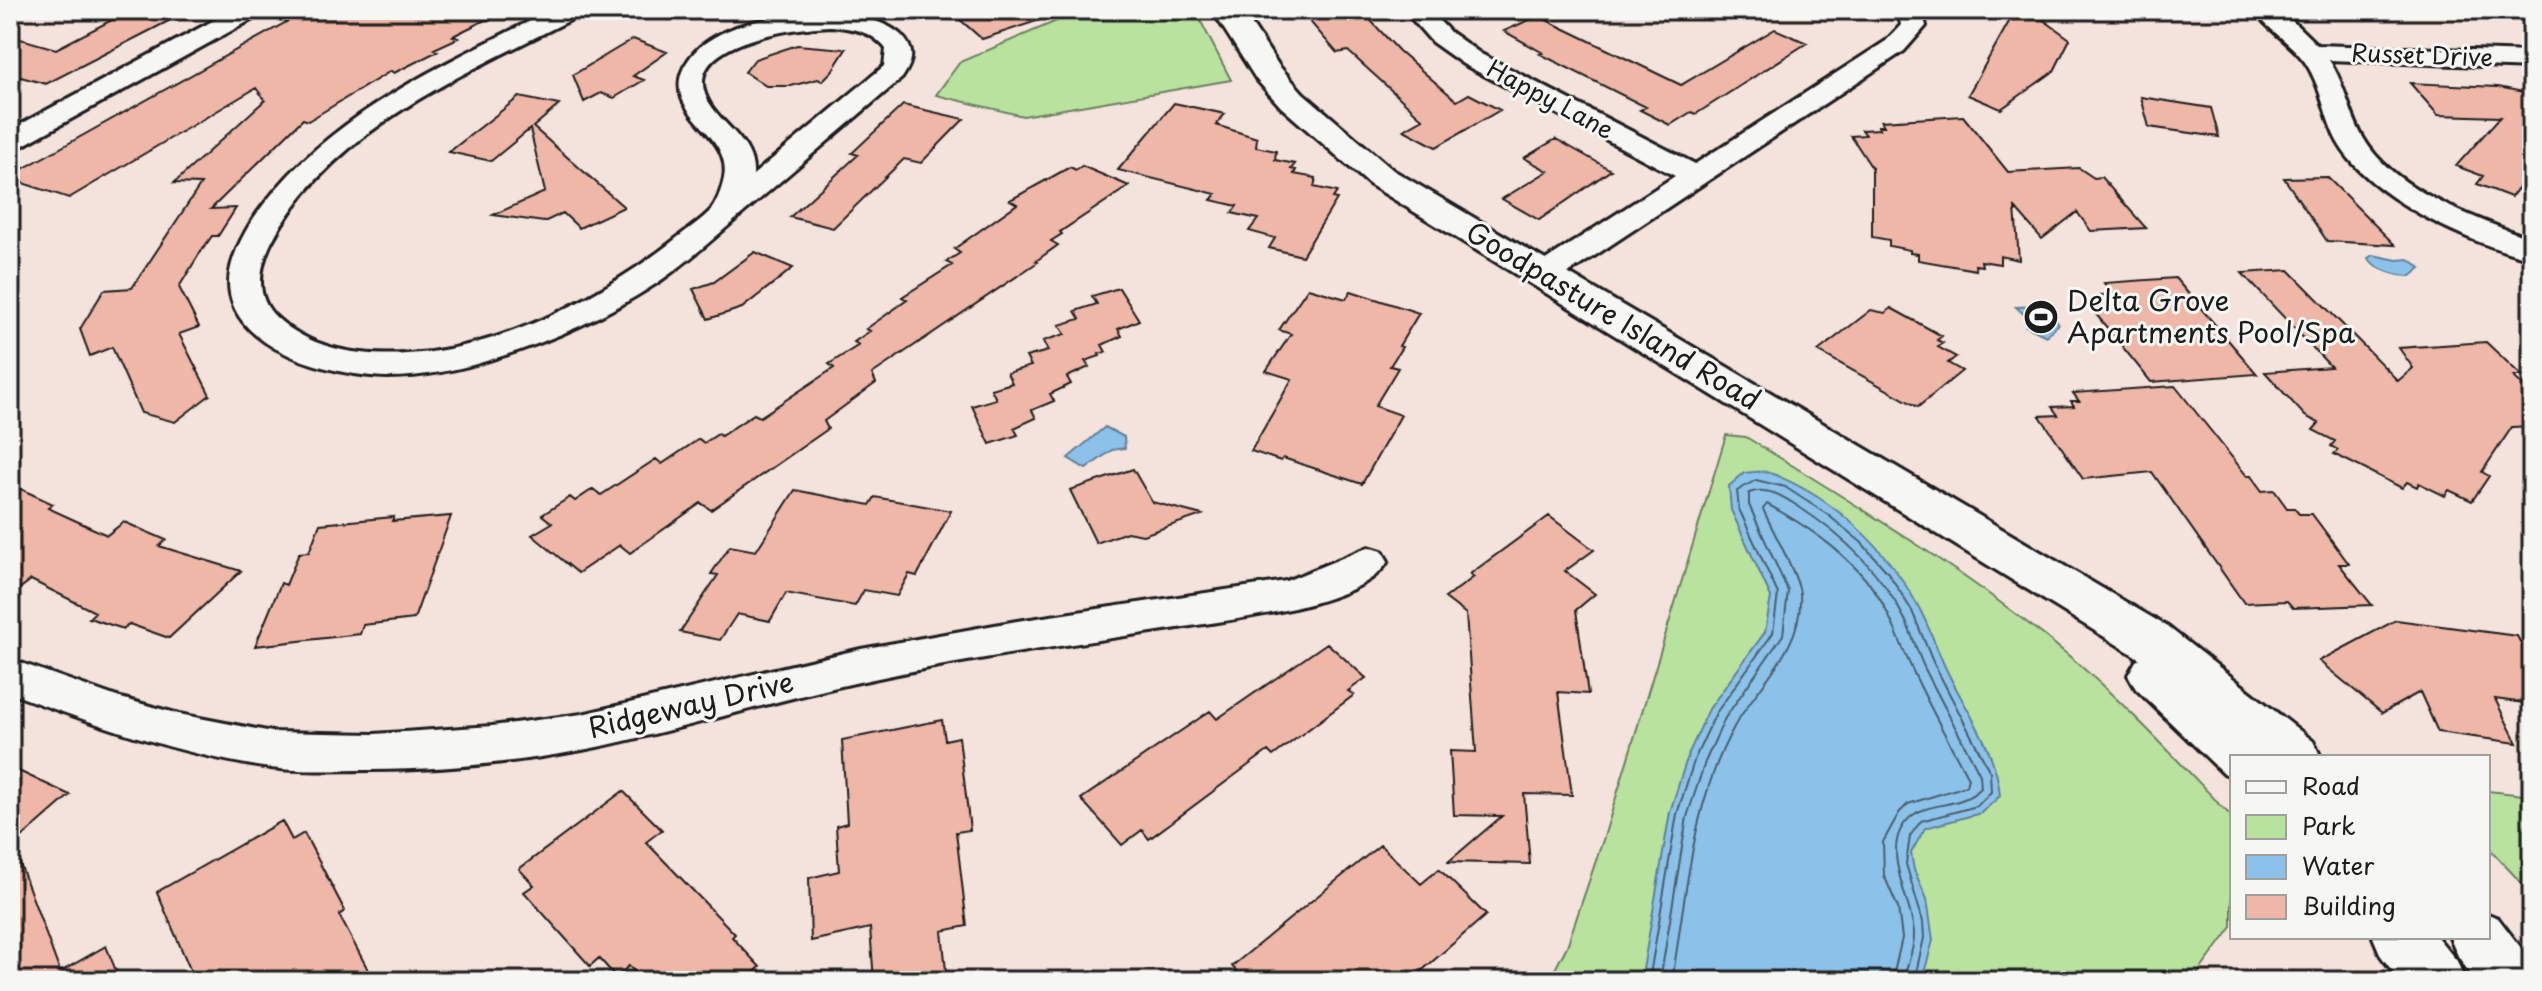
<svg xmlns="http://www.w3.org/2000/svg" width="2542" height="991" font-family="'Playpen Sans',sans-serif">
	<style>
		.green { fill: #b9e29f; stroke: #6a7f5e; stroke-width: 2 }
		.water { fill: #8cc2ea; stroke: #5f8098; stroke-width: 2 }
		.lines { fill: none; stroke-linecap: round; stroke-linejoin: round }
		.shore { stroke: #495e6e; stroke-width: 2 }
		.building { fill: #efb7a7; stroke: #1c1c1c; stroke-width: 2 }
		.minor-casing { stroke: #1c1c1c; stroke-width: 6 }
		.tertiary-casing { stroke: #1c1c1c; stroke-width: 6 }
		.motorway-casing { stroke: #1c1c1c; stroke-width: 6 }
		.minor { fill: #f6f6f2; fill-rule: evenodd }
		.tertiary { fill: #f6f6f2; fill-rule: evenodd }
		.motorway { fill: #f6f6f2; fill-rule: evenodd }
		.labels { text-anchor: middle; stroke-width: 6; stroke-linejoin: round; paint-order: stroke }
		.far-street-label { font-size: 24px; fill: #1c1c1c; stroke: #f6f6f2 }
		.poi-label { font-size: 28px; fill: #1c1c1c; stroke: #f6f6f2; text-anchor: start }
		.street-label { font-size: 28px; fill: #1c1c1c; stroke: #f6f6f2 }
	</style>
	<rect width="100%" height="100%" fill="#f4e3dc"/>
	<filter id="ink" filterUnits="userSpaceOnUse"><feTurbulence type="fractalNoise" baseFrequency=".0125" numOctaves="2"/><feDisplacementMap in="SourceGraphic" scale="16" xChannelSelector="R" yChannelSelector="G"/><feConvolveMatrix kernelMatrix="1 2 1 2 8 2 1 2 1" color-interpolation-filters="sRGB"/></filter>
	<g filter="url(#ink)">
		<path class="green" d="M1076 10H1195L1231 80 1023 116 936 95 960 62 1078 12Z
			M1726 435 1746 437C1856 505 1968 572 2068 655 2126 704 2179 762 2232 817V927L2192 981H1549L1567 946 1604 837Z
			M2488 791 2532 796V886H2524L2488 847Z"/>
		<path class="water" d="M2373 255 2397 260 2409 259 2421 268 2411 276C2397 276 2376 270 2368 258Z
			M2045 306 2058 324 2046 336 2026 326 2031 321 2016 307Z
			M1105 427 1124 437 1125 448 1112 450 1086 469 1068 458Z
			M1765 471C1831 495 1885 545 1918 606 1931 629 1938 655 1951 679 1970 716 1997 753 2000 796L1981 813 1925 828 1911 853 1914 870 1927 899 1933 940 1922 981H1641L1670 812 1688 755 1709 709 1765 632 1771 597 1731 510 1729 486 1744 473Z"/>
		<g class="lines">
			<path class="shore" d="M1649 981 1677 814 1695 758 1716 713 1773 633 1778 594 1739 509 1737 491 1756 480 1785 487 1828 515 1861 542 1889 574 1912 611 1933 662 1990 772 1991 792 1977 806 1921 821 1910 836 1906 864 1923 922 1924 938 1914 981
				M1660 981 1687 817 1705 762 1725 718 1783 635 1788 591 1749 505V493C1768 486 1784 497 1799 507 1842 535 1880 570 1903 616 1912 632 1916 650 1924 667 1942 703 1962 739 1980 775L1981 788C1961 808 1931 802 1913 815 1875 844 1912 898 1914 933 1915 950 1906 964 1904 981
				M1672 981C1686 896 1692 803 1734 727 1759 682 1804 649 1800 593 1798 575 1771 528 1763 509L1767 504C1805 525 1840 548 1868 582 1889 608 1898 639 1912 669 1929 706 1949 742 1968 778L1966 786 1908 804 1899 813 1883 842 1884 875 1898 908 1902 938 1892 981"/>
		</g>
		<path class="building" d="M131 10H190L46 84 10 74V36L56 49Z
			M308 10H505L453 36 458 38 434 49 438 51 394 73 391 71 308 121 303 119 211 209 236 208 218 236H212L198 256 179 287 199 327 179 334 210 395 175 422 141 413 112 347 90 356 80 329 104 290 132 288 201 184 174 183 265 100 256 88 69 198 10 179V176Z
			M949 10H1054L1055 15 982 39Z
			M1340 10H1361L1399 51 1457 101 1469 94 1500 110 1436 147 1404 130 1423 119 1348 51 1337 53 1306 17Z
			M1538 16 1681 85 1775 29 1807 43 1696 114 1691 112 1670 125 1640 110 1646 107 1540 54 1543 53 1504 31Z
			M2038 16 2070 39 2054 71 2001 109 1968 95 2010 20Z
			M633 39 667 52 633 76 644 80 614 98 601 93 584 102 573 75Z
			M797 45 846 49 832 71 822 81 818 79 791 86H766L745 72 755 59Z
			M2532 82V171L2511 197 2477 184 2483 176 2456 166 2500 117 2438 115 2410 83 2498 87 2523 92Z
			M519 97 559 105 533 127 624 207 579 228 563 213 544 222 493 215 545 192 530 129 491 161 449 152Z
			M2141 97 2211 108 2219 137 2149 127Z
			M1174 103 1225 114 1216 125 1257 138 1256 147 1276 151 1275 160 1295 164 1291 169 1296 170 1294 174 1316 178 1314 187 1337 192 1333 198 1337 199 1302 256 1269 248 1275 238 1249 231 1258 219 1232 213 1237 206 1211 200 1216 194 1118 170Z
			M903 105 964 119 921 163 904 159 833 228 790 217 858 155 852 153Z
			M1963 116 2008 172 2079 168 2094 178 2101 177 2146 228 2091 231 2077 212 2042 239 2015 208 2019 260 2000 256V264L1981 261 1982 266 1975 265 1976 270 1918 260V254L1910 253V250L1889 246V240L1872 237V168L1851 136 1866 135 1862 130 1879 129 1878 126H1884L1881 121Z
			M1556 139 1611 170 1539 220 1502 199 1548 171 1524 158Z
			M1082 166 1129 186 1060 232 1062 234 1051 241 1058 245 1036 261 1038 262 872 374 876 383 824 421 828 429 711 510 701 503 630 553 620 545 578 573 532 535 552 523 542 515 570 497 575 501 593 489 601 495 656 459 662 464 699 439 704 443 718 434 721 436 754 414 760 417 834 368 829 364 859 345 854 342 870 331 866 329 907 300 902 297 952 265 946 262 960 253 954 249 1017 204 1010 200 1070 167 1076 170Z
			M2327 177 2395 245 2327 241 2284 178Z
			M755 252 793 268 742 308 708 319 693 289 714 282Z
			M2289 270 2398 381 2413 368 2399 348 2486 342 2522 376H2513L2532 394V426L2512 427 2482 472 2489 476 2472 501 2449 490 2445 496 2419 483 2417 487 2407 482 2402 488 2334 454 2338 450 2331 446 2335 441 2313 430 2319 423 2305 416 2265 372 2331 367 2242 273Z
			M2175 278 2223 334 2257 374 2151 382 2095 313 2104 312 2101 308 2110 307 2100 295 2113 294 2104 283Z
			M1119 288 1139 320 1118 329 1122 336 1102 345 1106 352 1099 354 1100 356 1085 361 1089 367 1067 377 1071 384 1050 394 1054 401 1032 410 1036 418 1014 428 1018 435 990 444 972 406 996 399 991 389 1012 383 1007 373 1031 366 1026 357 1048 351 1043 341 1065 334 1059 325 1080 319 1075 311 1097 304 1092 296Z
			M1308 288 1346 299 1351 291 1419 313 1399 346 1402 347 1390 366 1398 368 1375 406 1401 415 1362 484 1283 458 1281 461 1251 451 1292 379 1266 371 1291 334 1279 330Z
			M1891 308 1942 336 1937 340 1943 343 1938 347 1956 357 1948 363 1962 371 1918 407 1818 351 1871 310 1885 313Z
			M2175 386 2247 476H2251L2262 491 2274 490 2287 508H2294L2299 514H2312L2349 564H2339L2372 605 2293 608 2287 601 2244 603 2152 472 2083 479 2040 416 2058 415 2052 407 2074 406 2071 401H2079L2073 393Z
			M1133 469 1152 502 1202 515 1143 535 1127 532 1096 543 1070 490Z
			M10 484 53 504 48 508 107 535 124 522 166 540 159 546 241 571 169 638 129 624 124 629 89 618 95 612 31 580 10 596Z
			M795 490 870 505 875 497 951 511 917 576 909 574 897 596 864 590 855 606 786 593 770 621 737 614 720 640 680 632 718 575 711 574 730 546 756 551Z
			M451 516 414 619 363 625 360 634 255 646 281 583 286 585 299 553 309 552 320 524 394 517 392 521Z
			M1549 516 1594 550 1565 571 1595 594 1576 610 1588 694 1558 692 1572 795 1524 794 1530 864 1448 862 1502 816 1454 815 1450 751 1476 752 1466 614 1445 598 1474 577 1470 574Z
			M2396 620 2517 636 2532 664V704L2495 699 2517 743 2438 732 2420 692 2382 713 2319 661Z
			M1327 643 1366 678 1348 691 1354 695 1273 756 1268 751 1250 764 1149 839 1142 830 1122 845 1081 799 1210 711 1217 719Z
			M942 720 945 740 959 737 970 830 956 832 967 926 942 931 947 981H874L870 928 811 941 809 878 839 871 836 826 847 823 842 740Z
			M10 767 70 795 13 845 60 972 106 946 120 981H10Z
			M623 791 662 830 646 842 735 934 732 937 760 967 745 981H643L629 966 616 977 599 958 590 966 524 892 534 885 519 869Z
			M282 821 292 840 304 833 345 911 339 915 374 981H195L157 892Z
			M1380 845 1421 884 1439 869 1486 915 1410 981H1245L1232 966Z"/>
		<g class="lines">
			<defs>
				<path id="minor" d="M233 10H263L260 15 20 147 10 149V130Z
					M552 10H583L580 15C469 72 334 126 272 241 259 267 254 297 277 318 319 356 378 358 431 352 519 340 609 292 678 237 688 229 702 220 711 210 717 202 722 188 724 178 733 132 661 114 684 67 690 56 698 47 708 41 751 11 862 0 901 35 916 50 913 62 902 78 851 121 800 165 749 208 719 233 690 261 657 283 608 315 554 340 499 357 463 369 426 377 388 377 335 376 230 351 229 283 229 257 248 224 264 204 336 110 449 62 552 10ZM832 26C854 29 872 31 886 49L884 66 753 175C755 143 725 128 710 104 672 42 799 27 832 26Z
					M1404 10H1429L1450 32 1481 54 1695 164 1886 41 1901 25 1898 10H1922L1926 26 1904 51 1555 282 1544 285 1533 282 1529 275 1533 268 1675 176 1463 64 1432 42Z
					M2254 10H2281L2317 45 2532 52V68L2329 60C2346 85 2349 115 2364 139 2395 192 2478 219 2532 239V259C2471 244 2368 198 2337 141 2324 116 2322 87 2305 62 2291 42 2267 30 2254 10Z
					M1369 547 1382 551 1388 561C1365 603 1248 617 1204 624 1089 642 973 657 859 682 767 702 675 732 582 750 514 763 439 770 370 770 337 770 302 772 270 768 180 755 95 724 10 693V659L117 697 179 714 272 732 374 734 492 726 582 714 861 649 1017 621 1286 581Z"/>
				<path id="tertiary" d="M1212 10H1242L1279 66 1303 93 1393 170 2168 627 2313 741 2321 757H2232V776L2223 773 2136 689 2128 675 2136 661 2140 659 2134 655 1369 184 1281 107 1256 79Z
					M2488 914 2498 918 2531 961 2532 981H2475L2458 956 2450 937H2488Z
					M2373 937H2437L2457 961 2465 981H2400L2381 956Z"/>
				<path id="motorway" d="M2532 951V981H2492L2500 961Z"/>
			</defs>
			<use href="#minor" class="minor-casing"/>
			<use href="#tertiary" class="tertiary-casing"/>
			<use href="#motorway" class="motorway-casing"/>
			<use href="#minor" class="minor"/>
			<use href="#tertiary" class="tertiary"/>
			<use href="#motorway" class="motorway"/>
		</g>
	</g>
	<defs>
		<symbol id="stadium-disc" viewBox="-11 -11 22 22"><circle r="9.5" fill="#1c1c1c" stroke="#f6f6f2"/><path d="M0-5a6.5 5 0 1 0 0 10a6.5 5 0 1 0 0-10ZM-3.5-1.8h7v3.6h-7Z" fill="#fff"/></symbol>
	</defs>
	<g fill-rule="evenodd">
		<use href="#stadium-disc" x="2021" y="297" width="40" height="40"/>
	</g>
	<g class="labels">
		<g class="far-street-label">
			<text transform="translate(2422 56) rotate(2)" y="8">Russet Drive</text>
			<text transform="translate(1550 100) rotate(28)" y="8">Happy Lane</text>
		</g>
		<g class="poi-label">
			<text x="2067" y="311">Delta Grove<tspan x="2067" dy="32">Apartments Pool/Spa</tspan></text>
		</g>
		<g class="street-label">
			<text transform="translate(1613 316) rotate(31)" y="10">Goodpasture Island Road</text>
			<text transform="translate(691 705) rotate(-13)" y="10">Ridgeway Drive</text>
		</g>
	</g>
	<rect width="2542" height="991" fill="none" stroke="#f6f6f2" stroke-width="40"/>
	<rect x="20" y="20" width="2502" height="951" fill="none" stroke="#1c1c1c" stroke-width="3" filter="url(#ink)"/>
	<rect x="2230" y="755" width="260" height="184" fill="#f6f6f2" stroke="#9f9f9c" stroke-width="2"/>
	<rect x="2246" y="781" width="40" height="12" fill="#f6f6f2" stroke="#9f9f9c" stroke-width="2"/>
	<text x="2302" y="795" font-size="24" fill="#1c1c1c">Road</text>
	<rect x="2246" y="815" width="40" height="24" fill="#b9e29f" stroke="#9f9f9c" stroke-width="2"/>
	<text x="2302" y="835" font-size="24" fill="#1c1c1c">Park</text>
	<rect x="2246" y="855" width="40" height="24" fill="#8cc2ea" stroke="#9f9f9c" stroke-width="2"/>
	<text x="2302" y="875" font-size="24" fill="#1c1c1c">Water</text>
	<rect x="2246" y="895" width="40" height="24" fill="#efb7a7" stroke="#9f9f9c" stroke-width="2"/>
	<text x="2302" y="915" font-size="24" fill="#1c1c1c">Building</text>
</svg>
